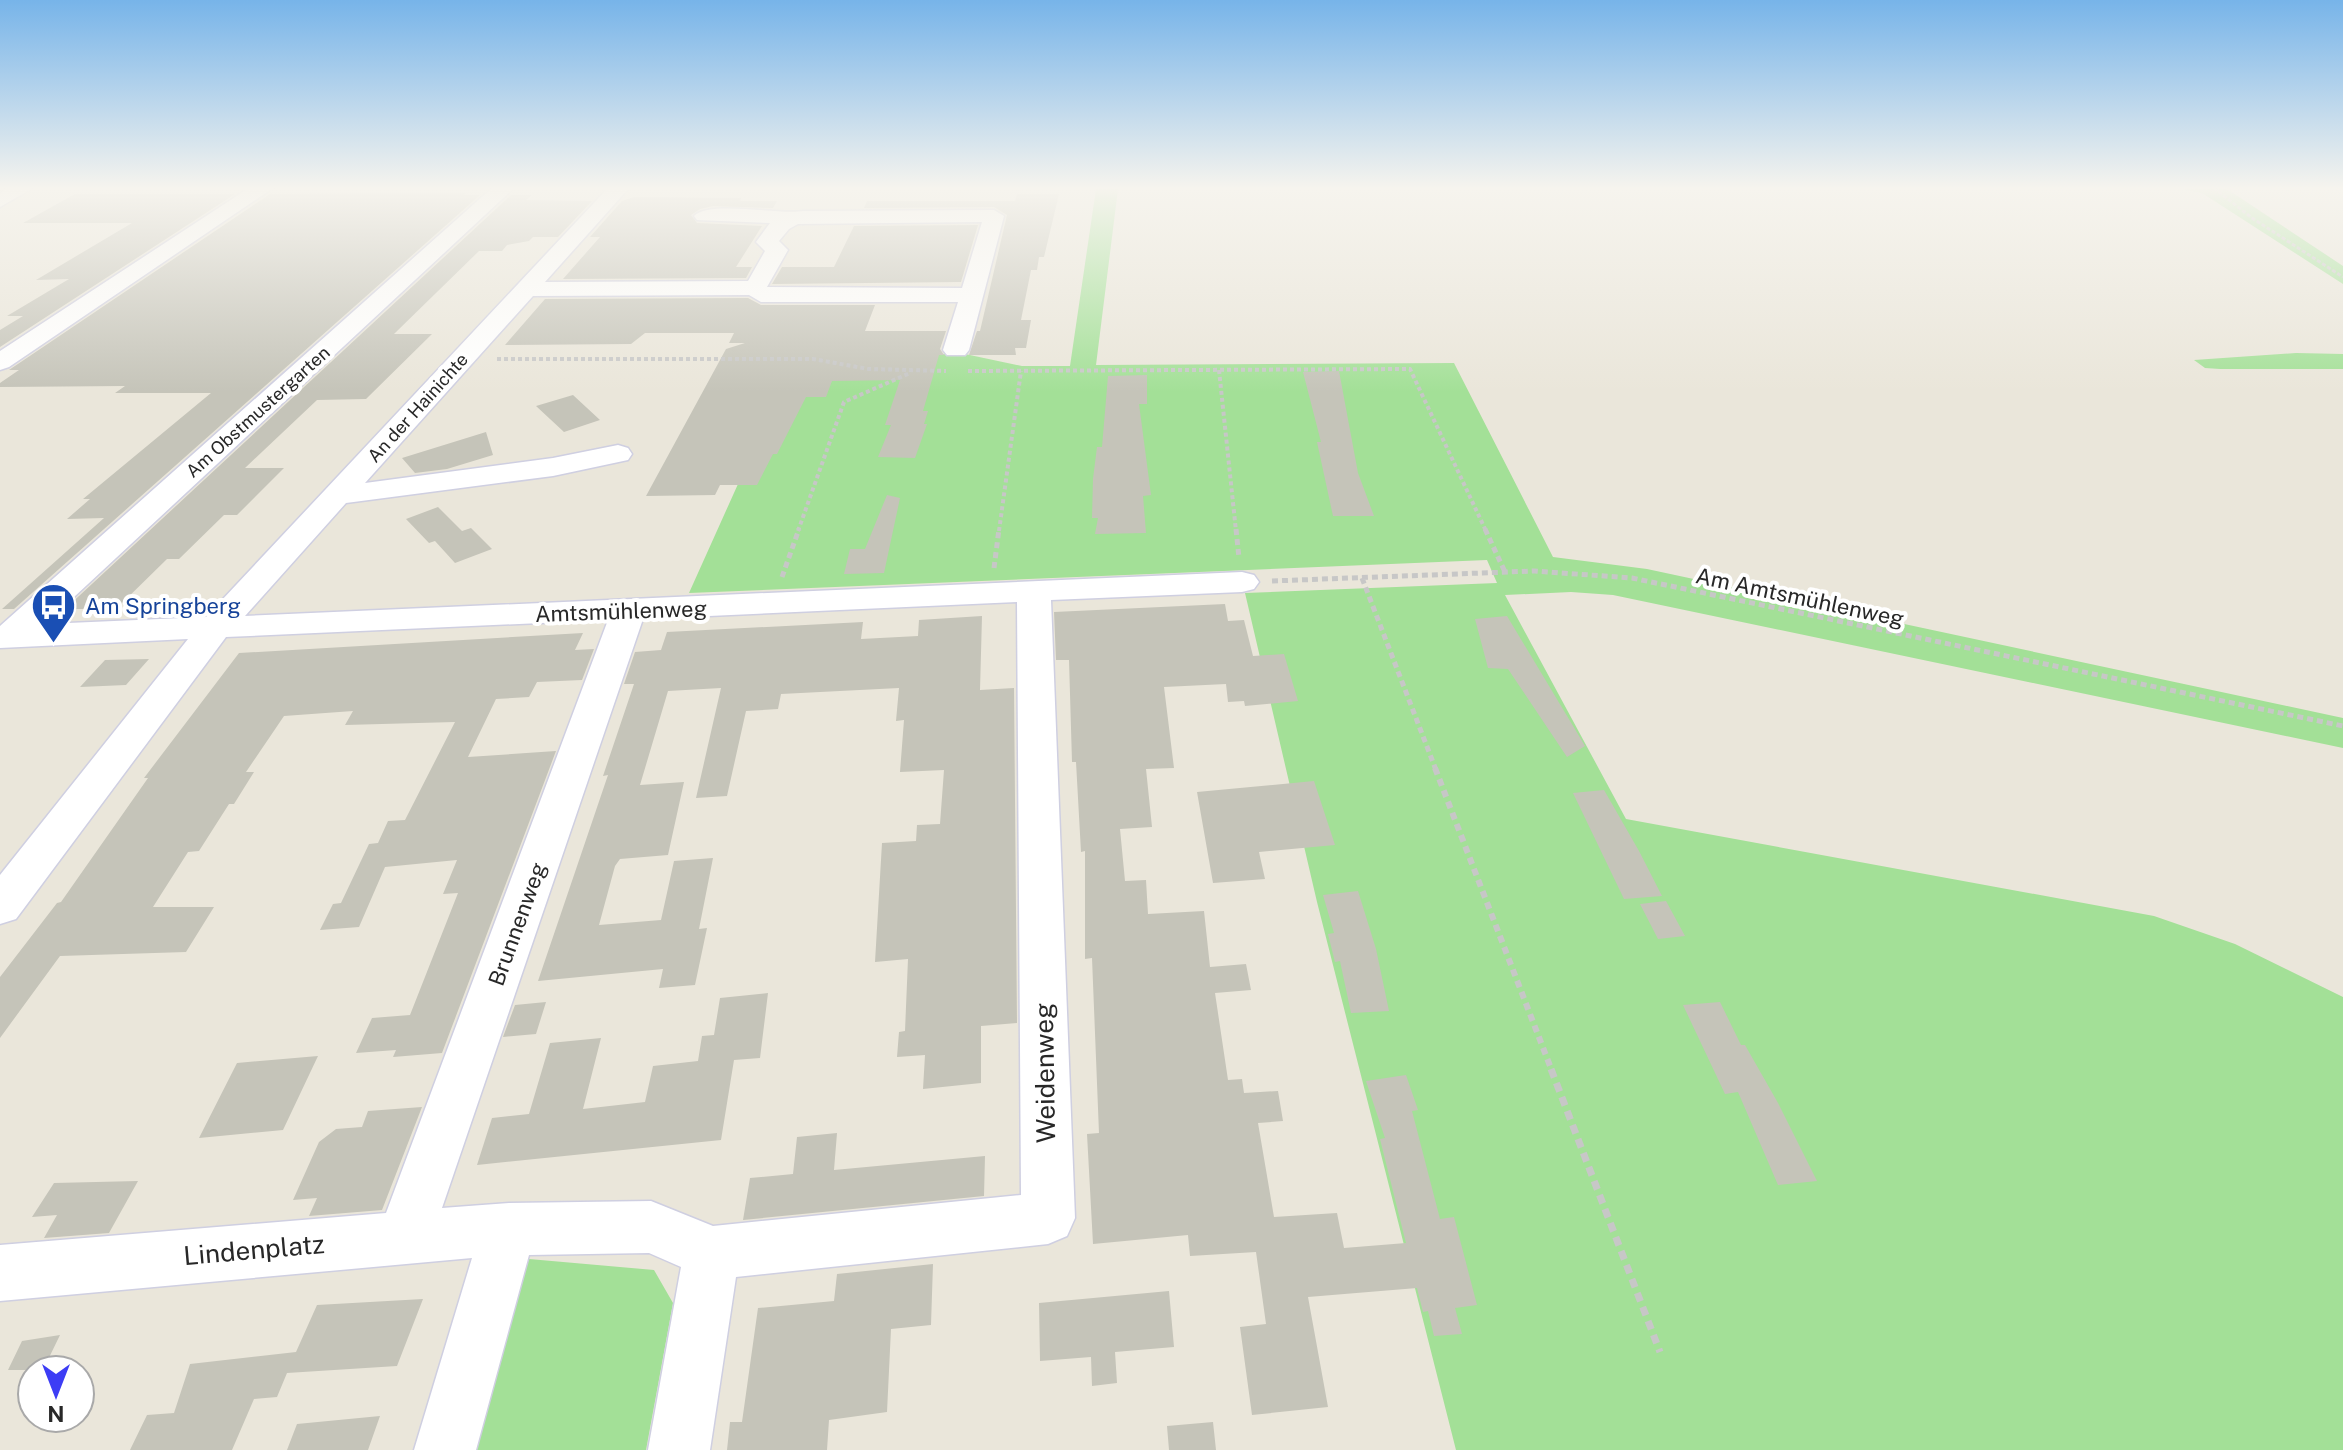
<svg xmlns="http://www.w3.org/2000/svg" width="2343" height="1450" font-family="'Public Sans',sans-serif">
	<style>
		.green { fill: #a3e097 }
		.building { fill: #c5c4b9 }
		.lines { fill: none; stroke-linecap: round; stroke-linejoin: round }
		.minor-casing { stroke: #cfcfe1; stroke-width: 3 }
		.path-far4 { stroke: #c7c7c7; stroke-width: 3; stroke-dasharray: 4 2; stroke-linecap: butt }
		.path-far3 { stroke: #c7c7c7; stroke-width: 4; stroke-dasharray: 4 3; stroke-linecap: butt }
		.path-far2 { stroke: #c7c7c7; stroke-width: 5; stroke-dasharray: 6 4; stroke-linecap: butt }
		.path-far1 { stroke: #c7c7c7; stroke-width: 6; stroke-dasharray: 7 5; stroke-linecap: butt }
		.path { stroke: #c7c7c7; stroke-width: 7; stroke-dasharray: 9 6; stroke-linecap: butt }
		.minor { fill: #fff; fill-rule: evenodd }
		.labels { text-anchor: middle; stroke-width: 8; stroke-linejoin: round; paint-order: stroke }
		.far-street-label { font-size: 18px; fill: #282828; stroke: #fff }
		.street-label { font-size: 22px; fill: #282828; stroke: #fff }
		.transit-label { font-size: 22px; fill: #164399; stroke: #fff; text-anchor: start }
		.near-street-label { font-size: 26px; fill: #282828; stroke: #fff }
	</style>
	<rect width="100%" height="100%" fill="#eae6da"/>
	<path class="green" d="M1096 189H1118L1096 365 1454 363 1553 557 1647 569 2343 718V748L1613 595 1571 592 1505 595 1626 819 2154 916 2235 944 2343 997V1450H1456L1317 902 1245 593 1497 583 1487 560 689 593 796 355 965 354 1022 366H1070Z
		M2181 189H2227L2343 266V284L2202 193Z
		M2296 353 2343 354V369H2220L2205 368 2194 360Z
		M529 1259 654 1270 673 1303 646 1450H456L504 1282Z"/>
	<path class="building" d="M466 193 464 195H480L14 609H2L104 518 67 519 90 499H83L211 393H115L125 386 0 387V383L19 370H9L270 194Z
		M75 194H235L0 347V330L23 316H7L69 279 36 280 132 223H23Z
		M1017 194H1059L1044 257H1039L1037 270H1031L1021 320H1031L1026 348H1015L1016 355H969L977 331H980L1007 215 994 207 864 208 867 201H1015Z
		M511 195H532L526 200 592 201 558 237H533L529 241 507 245 502 251H479L394 334H432L366 399 317 400 245 468H284L237 515H224L179 559H167L116 609H65Z
		M634 197 741 198 740 201H777L773 208 713 206 700 209 691 215 697 223 762 226 736 267H752L746 278 563 279 600 237H590L622 201Z
		M978 225 961 282 772 284 782 267H834L854 226Z
		M748 298 761 305H875L865 331H946L940 349 944 355H939L923 411H928L924 424H927L915 458 878 457 891 425H885L900 380 832 381 826 397H806L777 454H773L757 485H720L715 495 646 496 726 349 745 343H729L734 333H645L631 344 505 345 545 299Z
		M1339 371 1358 473 1374 516H1333L1317 442H1321L1303 372Z
		M1147 375V404H1139L1151 495 1143 496 1146 533 1095 534 1098 518H1092L1093 479 1097 447H1102L1108 376Z
		M573 395 600 420 564 432 536 406Z
		M486 432 493 455 447 469 415 473 402 458Z
		M887 495 900 498 884 573 844 574 850 549H865Z
		M438 507 462 531 471 528 492 549 455 563 435 541 429 543 406 519Z
		M1225 604 1228 621 1244 620 1253 656 1284 654 1298 701 1245 706 1244 701 1228 702 1226 684 1164 687 1174 768 1146 769 1152 827 1120 829 1125 881 1146 880 1148 914 1204 911 1210 967 1246 964 1251 990 1215 993 1228 1080 1242 1079 1244 1093 1278 1091 1283 1121 1258 1123 1274 1217 1337 1213 1344 1248 1406 1243 1380 1139 1385 1138 1366 1081 1406 1075 1418 1110 1412 1111 1440 1219 1454 1217 1477 1305 1455 1308 1462 1334 1434 1336 1428 1311 1423 1312 1417 1288 1308 1297 1328 1407 1252 1415 1240 1327 1266 1324 1256 1252 1190 1256 1188 1235 1093 1244 1087 1134 1099 1133 1092 958 1085 959V851L1081 852 1076 762H1072L1069 660H1056L1054 612Z
		M982 616 980 690 1014 688 1017 1023 981 1026V1083L923 1089 925 1055 897 1057 899 1032 905 1031 908 959 875 962 882 843 916 841 917 825 940 824 944 770 900 772 904 720 896 721 899 688 781 694 778 709 746 711 727 796 696 798 721 688 668 691 640 785 684 782 668 855 620 859 615 866 599 925 661 920 674 861 713 858 699 929 707 928 695 985 659 988 663 969 538 981 608 775 603 776 634 684H624L635 652 661 650 667 632 863 622 861 639 918 636 919 620Z
		M1507 616 1585 746 1567 757 1508 669 1488 668 1475 619Z
		M583 633 575 650 594 649 582 680 537 682 529 697 496 699 468 757 556 751 442 1053 393 1057 396 1050 356 1053 372 1018 410 1015 458 893 443 894 457 860 385 867 359 927 320 930 333 904 341 903 369 844 378 843 388 821 405 820 455 722 345 725 353 711 284 716 246 772H254L234 804H229L199 851 188 852 153 907H214L186 952 60 956 0 1038V977L57 903 61 902 148 778H144L239 653Z
		M149 659 126 685 80 687 105 660Z
		M1314 781 1335 845 1259 852 1265 879 1213 883 1197 792Z
		M1604 790 1639 851 1662 896 1624 899 1573 793Z
		M1358 891 1376 949 1389 1011 1351 1013 1340 961 1335 962 1328 934 1334 933 1323 895Z
		M1666 901 1685 936 1658 939 1640 904Z
		M768 993 760 1058 734 1060 721 1140 477 1165 492 1118 529 1114 550 1043 601 1038 583 1109 645 1102 653 1066 698 1061 702 1036 714 1035 720 998Z
		M546 1002 536 1034 503 1037 515 1005Z
		M1720 1002 1741 1045H1745L1778 1103 1817 1181 1778 1185 1738 1092 1725 1094 1683 1005Z
		M318 1056 283 1130 199 1138 237 1063Z
		M422 1107 382 1210 309 1216 317 1198 293 1200 319 1142 336 1129 362 1127 368 1111Z
		M837 1133 834 1170 985 1156 984 1196 743 1220 750 1178 793 1174 797 1137Z
		M138 1181 109 1233 44 1238 57 1215 32 1217 54 1183Z
		M933 1264 931 1325 891 1329 887 1412 829 1420 827 1450H727L730 1422H742L758 1308 834 1301 837 1274Z
		M1169 1291 1174 1347 1115 1352 1117 1383 1092 1386 1091 1357 1040 1361 1039 1303Z
		M423 1299 397 1366 287 1373 277 1397 254 1399 232 1450H130L147 1415 174 1413 190 1364 296 1352 317 1305Z
		M60 1335 43 1370H8L22 1341Z
		M380 1416 368 1450H287L297 1424Z
		M1213 1422 1216 1450H1169L1167 1426Z"/>
	<g class="lines">
		<defs>
			<path id="minor" d="M8 188H33L0 207V193Z
				M249 188H273L9 367 0 370V351Z
				M492 188H514L45 624 206 617 608 188H629L545 282 748 281 765 251 756 242 770 223 697 220 694 216C709 200 779 215 803 211L994 210 1004 216 969 350 965 355H947L943 350 958 302H761L749 295 533 296 365 483 553 458 618 445 628 448 632 454 628 460 553 476 346 503 245 616 1242 572 1254 575 1259 582 1254 589 1242 592 1051 600 1075 1218 1067 1236 1048 1244 736 1277 710 1450H648L681 1267 649 1253 529 1255 476 1450H414L472 1258 0 1301V1245L386 1213 608 620 226 637 16 919 0 924V875L188 639 0 648V626ZM982 222 962 288 767 287 788 250 779 241 789 229 798 224ZM1017 602 1021 1195 713 1226 651 1201 509 1203 442 1208 643 619Z"/>
		</defs>
		<use href="#minor" class="minor-casing"/>
		<path class="path-far4" d="M2214 188 2252 218 2343 277"/>
		<path class="path-far3" d="M497 359H813L868 369 946 371
			M1219 370 1236 531
			M968 371 1410 369 1486 531
			M798 531 844 402 910 373
			M999 531 1021 371"/>
		<path class="path-far2" d="M1236 529 1239 558
			M1485 529 1505 572
			M994 568 999 529
			M782 577 799 529
			M1362 578 1436 770
			M1272 581 1534 571 1632 578 2343 726"/>
		<path class="path-far1" d="M1435 768 1552 1071"/>
		<path class="path" d="M1551 1069 1660 1352"/>
		<use href="#minor" class="minor"/>
	</g>
	<linearGradient id="sky" x2="0" y2="1"><stop stop-color="#77b4e9"/><stop offset="0.48" stop-color="#f6f4ee"/><stop offset="1" stop-color="#f6f4ee" stop-opacity="0"/></linearGradient>
	<rect width="2343" height="392" fill="url(#sky)"/>
	<defs>
		<symbol id="bus-pin" viewBox="-11 -11 22 30"><path d="M0 17L-7.5 6A9.5 9.5 0 1 1 7.5 6Z" fill="#1a4fb4" stroke="#fff"/><path d="M-5-6H5V4H4V6H2V4H-2V6H-4V4H-5ZM-3.5-4V0h7V-4ZM-3.5 1.2v1.5H-2V1.2ZM2 1.2v1.5H3.5V1.2Z" fill="#fff"/></symbol>
	</defs>
	<g fill-rule="evenodd">
		<use href="#bus-pin" x="28" y="580" width="51" height="69"/>
	</g>
	<g class="labels">
		<g class="far-street-label">
			<text transform="translate(418 408) rotate(-48)" y="6">An der Hainichte</text>
			<text transform="translate(258 412) rotate(-42)" y="6">Am Obstmustergarten</text>
		</g>
		<g class="street-label">
			<text transform="translate(1800 597) rotate(12)" y="8">Am Amtsmühlenweg</text>
			<text transform="translate(621 611) rotate(-2)" y="8">Amtsmühlenweg</text>
			<text transform="translate(517 924) rotate(-70)" y="8">Brunnenweg</text>
		</g>
		<g class="transit-label">
			<text x="85" y="614">Am Springberg</text>
		</g>
		<g class="near-street-label">
			<text transform="translate(1045 1073) rotate(-91)" y="9">Weidenweg</text>
			<text transform="translate(254 1250) rotate(-5)" y="9">Lindenplatz</text>
		</g>
	</g>
	<g transform="translate(56 1394) rotate(180)"><circle r="38" fill="#ffffff" stroke="#a9a9a9" stroke-width="2"/>
	<path d="M0-6L14 30L0 20L-14 30Z" fill="#3d3df5"/>
	<text y="-12" font-size="22" font-weight="bold" text-anchor="middle" fill="#282828">N</text>
	</g>
</svg>
